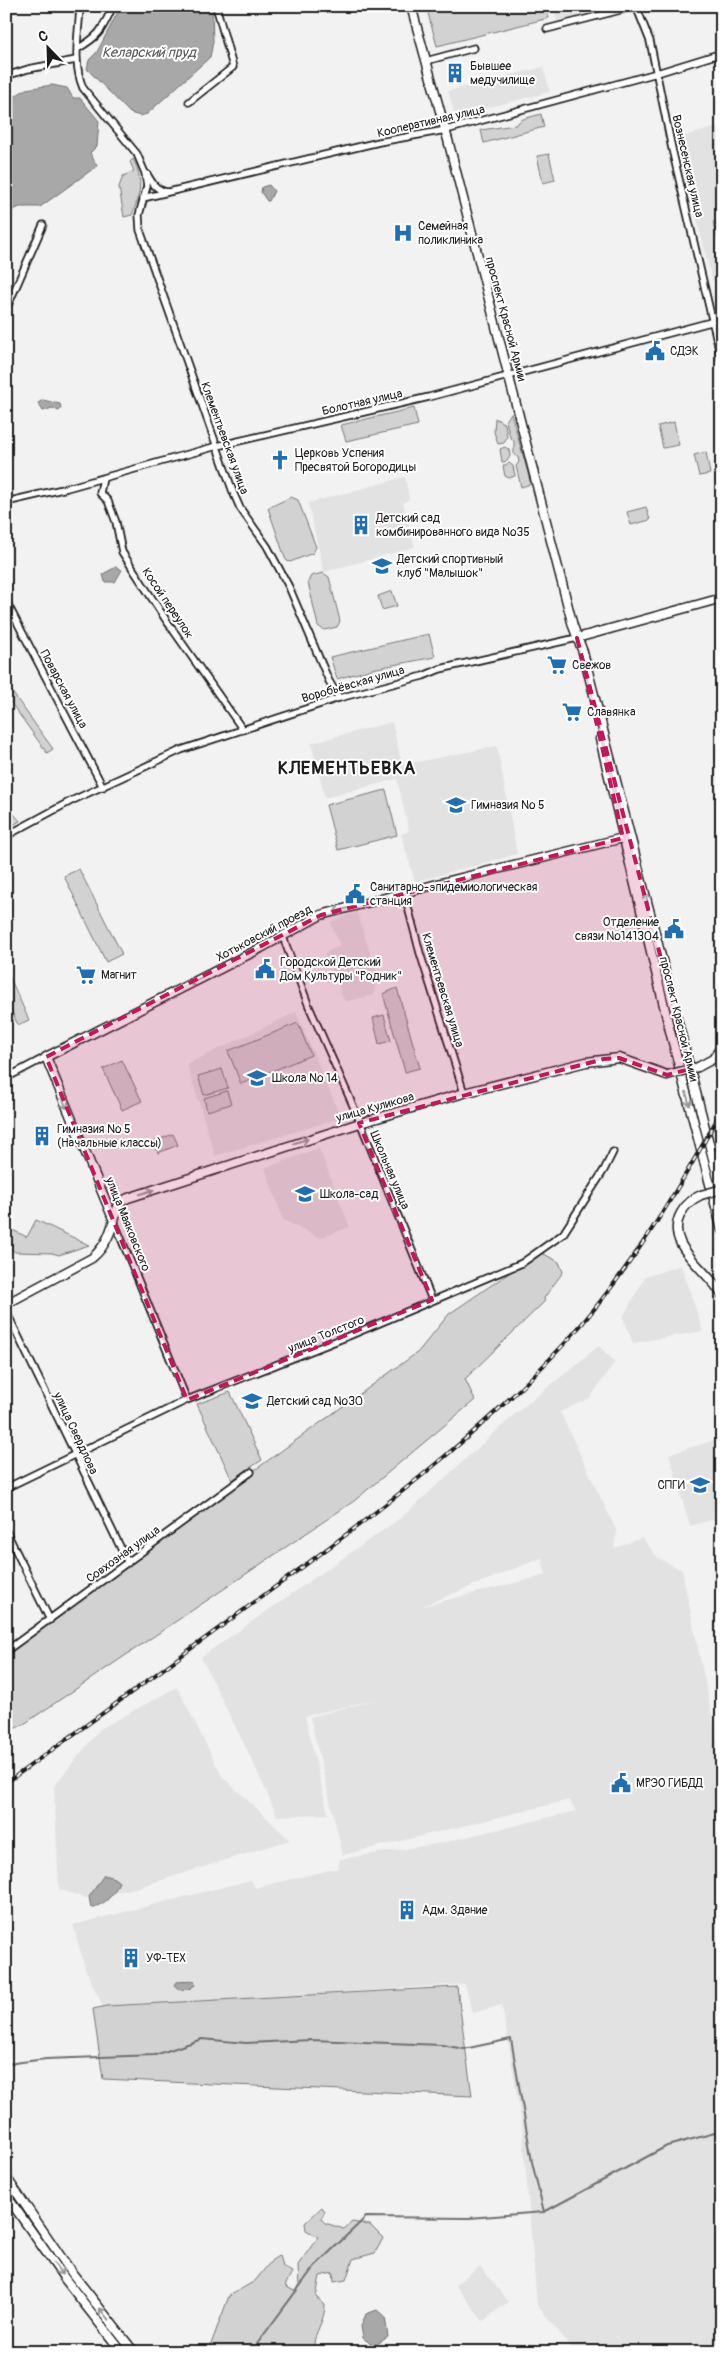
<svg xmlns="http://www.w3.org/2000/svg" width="728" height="2358" font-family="Pangolin,sans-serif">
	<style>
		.built { fill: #e2e2e2; fill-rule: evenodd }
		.green { fill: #d2d2d2; stroke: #777 }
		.water { fill: #a8a8a8; stroke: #707070 }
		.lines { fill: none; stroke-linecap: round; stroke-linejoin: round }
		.stream { stroke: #707070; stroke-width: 2 }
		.minor-casing { stroke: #1c1c1c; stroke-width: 9 }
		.major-casing { stroke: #1c1c1c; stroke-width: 11 }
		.minor { stroke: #fff; stroke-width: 5.5 }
		.major { stroke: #fff; stroke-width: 8 }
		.rail-casing { stroke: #1c1c1c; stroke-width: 4 }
		.rail { stroke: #fff; stroke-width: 2; stroke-dasharray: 5.5; stroke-linecap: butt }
		.major-bridge-casing { stroke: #1c1c1c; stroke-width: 11; stroke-linecap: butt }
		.major-bridge { stroke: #fff; stroke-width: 8 }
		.oneway { stroke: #999 }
		.marked { fill: #c2185b; fill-opacity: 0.2; stroke: #c2185b; stroke-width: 4; stroke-dasharray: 10 6; stroke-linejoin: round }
		.labels { text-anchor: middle; stroke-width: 4; stroke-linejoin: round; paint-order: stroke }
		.poi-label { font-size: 12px; fill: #1c1c1c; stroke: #fff; text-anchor: start }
		.street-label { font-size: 12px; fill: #1c1c1c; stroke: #fff }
		.water-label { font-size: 14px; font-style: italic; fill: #5b5b5b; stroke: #fff }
		.district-label { font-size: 18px; font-weight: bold; letter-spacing: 1px; fill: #1c1c1c; stroke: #fff }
	</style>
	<rect width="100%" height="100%" fill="#f2f2f2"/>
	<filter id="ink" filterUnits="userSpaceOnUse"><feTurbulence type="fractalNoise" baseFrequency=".02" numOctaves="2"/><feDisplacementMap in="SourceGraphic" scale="10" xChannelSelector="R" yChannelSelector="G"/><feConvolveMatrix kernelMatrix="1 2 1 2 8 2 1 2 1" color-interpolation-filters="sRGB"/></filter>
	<g filter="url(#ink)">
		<path class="built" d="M553 6H612L557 22Z
			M543 67 550 92 455 116 448 91Z
			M722 126V278L712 281 677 138Z
			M405 477 409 499 403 503 415 547 324 572 308 503Z
			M392 722 402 765 497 746 517 854 415 882 401 834 409 831 397 779 325 798 311 743Z
			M357 912 377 974 374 995 345 1002 324 953 340 946 330 922Z
			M296 1012 341 1118 215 1156 187 1064Z
			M319 1148 350 1227 320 1238 283 1220 265 1168Z
			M681 1265 703 1331 633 1343 623 1317 645 1277Z
			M599 1346 615 1362 590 1398 560 1412 617 1532 614 1548 642 1538 658 1558 682 1570 722 1765V2352H575L537 2305 522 2124 502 2005 473 2013 465 1984 104 2009 86 1971 73 1925 251 1880 255 1888 338 1868 340 1859 436 1844 576 1811 569 1800 343 1855 310 1717 382 1698 305 1716 328 1814 277 1816 253 1762 201 1657 402 1517 515 1414ZM542 1558 546 1575 420 1607 541 1558Z
			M719 1439 722 1450V1517L690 1526 669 1454Z
			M177 1687 222 1776 290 1840 136 1888 84 1898 59 1889 54 1786 100 1729Z
			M480 2266 508 2302 483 2321 455 2285Z"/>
		<path class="green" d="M426 6H546L549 18 437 46Z
			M541 114 544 127 484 143 481 130 515 125 523 119Z
			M549 154 555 180 543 183 537 156Z
			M133 159C144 179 140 195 132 215L124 217 119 187 123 176 134 171 130 162Z
			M722 220V257L713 222Z
			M414 408 418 425 346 441 341 425Z
			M511 413 531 484 521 487 516 466 519 462 518 457 514 454V441L510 437 506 421Z
			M495 418 505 424 507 437 504 443 498 444 494 432Z
			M674 422 679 445 663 448 658 426Z
			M505 447 509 450 510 456 507 461 502 462 500 449Z
			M706 452 710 474 699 476 694 455Z
			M509 463 513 466 515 476 509 478 505 476 503 466Z
			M291 497 298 500 316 547 313 553 290 562 287 561 285 558 268 508Z
			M646 507 650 520 631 525 627 512Z
			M323 573 329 577 340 621 337 627 324 630 318 626 308 582 311 576Z
			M392 591 397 606 382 610 378 596Z
			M429 634 435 657 372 669 337 679 330 657Z
			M12 692 53 749 47 753 6 696Z
			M386 790 397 835 338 850 326 805Z
			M6 805 20 821 6 829Z
			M79 869 122 954 106 962 64 876Z
			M6 969 29 1020 18 1025 6 999Z
			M397 988 420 1068 405 1072 383 994Z
			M384 1015 391 1041 379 1044 373 1018Z
			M298 1023 311 1055 241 1084 228 1051Z
			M122 1060 142 1101 122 1110 103 1069Z
			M222 1069 228 1088 204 1095 198 1076Z
			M227 1091 231 1104 207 1111 204 1098Z
			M173 1134 178 1145 158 1153 153 1142Z
			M36 1220 89 1245 59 1255 52 1253 15 1252 6 1245V1227L27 1237Z
			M540 1252 559 1262 563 1272 544 1298 545 1301 465 1379 475 1400 354 1501 24 1724 6 1733V1650L418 1352 449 1314Z
			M230 1392 262 1460 232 1480 197 1404Z
			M457 1987 472 2096 103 2079 93 2009 107 2006Z
			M322 2207 325 2211 321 2219 325 2223 344 2229 352 2222 370 2225 383 2238 375 2253 353 2259 346 2280 334 2282 333 2273 320 2276 316 2297 325 2305C325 2322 313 2332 314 2349L308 2352H208L229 2296 255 2281 272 2260 280 2255 283 2267 292 2272 285 2286 294 2291 299 2287 298 2265 318 2237 306 2230 305 2223Z"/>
		<path class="water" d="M121 6H212L213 42 210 57 147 114 140 116 130 113 87 69 89 60 97 52Z
			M52 85 67 88 73 98H80L99 121 97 146 90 153 97 166 40 207H20L6 213V102L26 89Z
			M269 185 274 191 269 201H267L261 192 262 187Z
			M43 400 60 404 61 408 59 411 52 408 43 411 38 403Z
			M116 567 122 570 115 582H105L103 574Z
			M104 1875 114 1878 119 1882C113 1896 106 1904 91 1908L89 1897Z
			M194 1981 195 1985 189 1989 180 1990 174 1985 176 1982Z
			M377 2310 385 2317 388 2337 374 2346 363 2338 361 2326 366 2314Z"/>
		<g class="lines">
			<path class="stream" d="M6 2064 46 2059 155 2055 202 2039 246 2043 311 2040 442 2045 464 2049 511 2039 532 2162 544 2212
				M251 2352 314 2267 366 2217 469 2218 544 2212 667 2146 722 2131"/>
			<defs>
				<path id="minor" d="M80 6C79 33 72 62 83 88L137 154 145 173 147 186 139 215 140 230 233 492 240 508 267 546 289 587 329 681 339 698
					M547 29 636 6 650 41 672 149 722 362
					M77 49C100 36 102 30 113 6
					M426 61 474 48
					M6 76 28 69 76 60
					M189 102 233 67 216 6
					M147 174C152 183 156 190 167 192
					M143 198 379 142 446 130 657 73 722 53
					M6 310 43 225
					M103 478 100 493 108 501 116 522 122 552 166 620 243 730
					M6 502 67 488 217 446 429 397 722 319
					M6 601 103 787
					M6 836 71 801 181 750 339 698 423 676 440 669 577 638
					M404 892 420 953 464 1093
					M283 937 308 1004 358 1117 432 1300
					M6 1078 46 1057
					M114 1221 187 1400
					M6 1311 128 1563
					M6 1488 187 1400 351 1335 522 1263 563 1234 604 1170 613 1152
					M6 1531 50 1620
					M6 1651 251 1472"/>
				<path id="major" d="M411 6 448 140 573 626 583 652 722 1194
					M577 638 722 598
					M600 739 671 1035 722 1230
					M698 1067 713 1059 722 1046
					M701 1195C692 1199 686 1204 681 1213 663 1246 708 1269 722 1295
					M114 1221 46 1057 261 948 321 915 441 883 623 838
					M6 1304 92 1258C109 1244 113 1224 119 1203L128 1198 360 1123 464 1093 586 1062 619 1058 667 1075
					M6 2177 72 2273 134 2352
					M6 2195 65 2279 122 2352"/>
			</defs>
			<use href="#minor" class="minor-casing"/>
			<use href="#major" class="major-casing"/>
			<use href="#minor" class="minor"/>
			<use href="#major" class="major"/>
			<defs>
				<path id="rail" d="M6 1783C91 1722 176 1660 260 1598 368 1520 475 1440 566 1342 629 1273 677 1192 722 1110"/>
			</defs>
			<use href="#rail" class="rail-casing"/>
			<use href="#rail" class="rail"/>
			<defs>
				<path id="major-bridge" d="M667 1075 698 1067
					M701 1195 722 1189"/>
			</defs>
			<use href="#major-bridge" class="major-bridge-casing"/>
			<use href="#major-bridge" class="major-bridge"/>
		</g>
		<defs><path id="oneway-shaft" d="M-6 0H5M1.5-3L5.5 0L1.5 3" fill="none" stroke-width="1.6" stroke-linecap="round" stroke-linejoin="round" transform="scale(1.25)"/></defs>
		<g class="oneway">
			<use href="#oneway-shaft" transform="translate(647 900) rotate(-104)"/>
			<use href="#oneway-shaft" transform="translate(341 910) rotate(165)"/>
			<use href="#oneway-shaft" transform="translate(195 981) rotate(153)"/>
			<use href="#oneway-shaft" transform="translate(688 1099) rotate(75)"/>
			<use href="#oneway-shaft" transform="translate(64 1102) rotate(66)"/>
			<use href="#oneway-shaft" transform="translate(301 1141) rotate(-18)"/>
			<use href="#oneway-shaft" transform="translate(147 1192) rotate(-18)"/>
			<use href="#oneway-shaft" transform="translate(58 2269) rotate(54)"/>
			<use href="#oneway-shaft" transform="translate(104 2314) rotate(-128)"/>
		</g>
	</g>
	<path class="marked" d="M577 638 690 1069 667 1075 619 1058 604 1059 359 1123 432 1300 187 1400 46 1057 321 915 623 838Z"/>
	<defs>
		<symbol id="building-bare" viewBox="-9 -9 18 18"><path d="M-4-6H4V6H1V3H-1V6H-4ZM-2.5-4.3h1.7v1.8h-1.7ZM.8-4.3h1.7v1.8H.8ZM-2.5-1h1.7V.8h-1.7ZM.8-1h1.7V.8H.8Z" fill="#1f6fb2" stroke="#fff" stroke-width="2.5" paint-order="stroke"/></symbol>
		<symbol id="hospital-bare" viewBox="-9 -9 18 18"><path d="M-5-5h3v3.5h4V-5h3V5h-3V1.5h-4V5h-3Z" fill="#1f6fb2" stroke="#fff" stroke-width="2.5" paint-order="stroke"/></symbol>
		<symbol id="civic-bare" viewBox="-9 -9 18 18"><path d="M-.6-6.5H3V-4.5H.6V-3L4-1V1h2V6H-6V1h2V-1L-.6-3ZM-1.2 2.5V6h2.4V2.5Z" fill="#1f6fb2" stroke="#fff" stroke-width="2.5" paint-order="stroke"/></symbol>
		<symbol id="church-bare" viewBox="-9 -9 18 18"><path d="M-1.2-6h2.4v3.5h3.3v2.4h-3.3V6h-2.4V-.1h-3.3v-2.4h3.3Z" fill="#1f6fb2" stroke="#fff" stroke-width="2.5" paint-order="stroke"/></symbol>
		<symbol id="school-bare" viewBox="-9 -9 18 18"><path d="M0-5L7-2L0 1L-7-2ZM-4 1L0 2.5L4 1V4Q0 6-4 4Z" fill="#1f6fb2" stroke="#fff" stroke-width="2.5" paint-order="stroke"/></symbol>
		<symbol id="supermarket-bare" viewBox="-9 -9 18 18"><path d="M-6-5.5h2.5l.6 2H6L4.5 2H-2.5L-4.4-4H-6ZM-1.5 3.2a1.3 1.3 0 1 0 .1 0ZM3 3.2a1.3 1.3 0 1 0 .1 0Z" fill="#1f6fb2" stroke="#fff" stroke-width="2.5" paint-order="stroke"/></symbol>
		<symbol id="university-bare" viewBox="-9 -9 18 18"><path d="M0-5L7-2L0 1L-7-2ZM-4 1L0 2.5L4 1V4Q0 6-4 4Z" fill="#1f6fb2" stroke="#fff" stroke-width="2.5" paint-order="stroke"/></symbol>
	</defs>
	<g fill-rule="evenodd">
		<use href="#building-bare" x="441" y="59" width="28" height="28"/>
		<use href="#hospital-bare" x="389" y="219" width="28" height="28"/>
		<use href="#civic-bare" x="641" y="337" width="28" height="28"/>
		<use href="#church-bare" x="266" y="446" width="28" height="28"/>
		<use href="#building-bare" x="347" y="511" width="28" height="28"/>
		<use href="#school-bare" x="368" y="552" width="28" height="28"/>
		<use href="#supermarket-bare" x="543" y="651" width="28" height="28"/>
		<use href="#supermarket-bare" x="558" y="698" width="28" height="28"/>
		<use href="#school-bare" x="442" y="791" width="28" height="28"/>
		<use href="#civic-bare" x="341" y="880" width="28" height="28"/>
		<use href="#civic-bare" x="660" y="915" width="28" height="28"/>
		<use href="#civic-bare" x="251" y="955" width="28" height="28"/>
		<use href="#supermarket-bare" x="72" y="961" width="28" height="28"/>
		<use href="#school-bare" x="243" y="1064" width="28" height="28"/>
		<use href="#building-bare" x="28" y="1122" width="28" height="28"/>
		<use href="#school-bare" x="291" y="1180" width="28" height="28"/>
		<use href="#school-bare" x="238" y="1387" width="28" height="28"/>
		<use href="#university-bare" x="686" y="1471" width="28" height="28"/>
		<use href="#civic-bare" x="607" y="1769" width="28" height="28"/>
		<use href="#building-bare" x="393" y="1896" width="28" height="28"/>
		<use href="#building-bare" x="117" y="1944" width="28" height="28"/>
	</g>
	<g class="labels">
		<g class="poi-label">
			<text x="470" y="70">Бывшее<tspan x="470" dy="14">медучилище</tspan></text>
			<text x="418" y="230">Семейная<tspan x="418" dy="14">поликлиника</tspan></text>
			<text x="670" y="355">СДЭК</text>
			<text x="295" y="457">Церковь Успения<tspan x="295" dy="14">Пресвятой Богородицы</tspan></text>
			<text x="376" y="522">Детский сад<tspan x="376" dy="14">комбинированного вида №35</tspan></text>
			<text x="397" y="563">Детский спортивный<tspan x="397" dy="14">клуб "Малышок"</tspan></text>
			<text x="572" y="669">Свежов</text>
			<text x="587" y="716">Славянка</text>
			<text x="471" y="809">Гимназия № 5</text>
			<text x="370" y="891">Санитарно-эпидемиологическая<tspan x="370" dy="14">станция</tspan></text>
			<text x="659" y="926" text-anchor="end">Отделение<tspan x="659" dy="14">связи №141304</tspan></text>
			<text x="280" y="966">Городской Детский<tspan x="280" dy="14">Дом Культуры "Родник"</tspan></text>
			<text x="101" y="979">Магнит</text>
			<text x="272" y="1082">Школа № 14</text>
			<text x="57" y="1133">Гимназия № 5<tspan x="57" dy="14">(Начальные классы)</tspan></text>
			<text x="320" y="1198">Школа-сад</text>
			<text x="267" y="1405">Детский сад №30</text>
			<text x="685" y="1489" text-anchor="end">СПГИ</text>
			<text x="636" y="1787">МРЭО ГИБДД</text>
			<text x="422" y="1914">Адм. Здание</text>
			<text x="146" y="1962">УФ-ТЕХ</text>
		</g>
		<g class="street-label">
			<text transform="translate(431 121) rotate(-13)" y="4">Кооперативная улица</text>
			<text transform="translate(688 166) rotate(77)" y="4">Вознесенская улица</text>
			<text transform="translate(506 319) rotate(75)" y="4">проспект Красной Армии</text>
			<text transform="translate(362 402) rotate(-13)" y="4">Болотная улица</text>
			<text transform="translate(225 438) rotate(70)" y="4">Клементьевская улица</text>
			<text transform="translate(168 603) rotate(56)" y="4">Косой переулок</text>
			<text transform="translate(353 684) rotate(-16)" y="4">Воробьёвская улица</text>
			<text transform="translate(64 689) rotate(62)" y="4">Поварская улица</text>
			<text transform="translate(264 933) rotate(-28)" y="4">Хотьковский проезд</text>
			<text transform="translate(443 990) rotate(73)" y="4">Клементьевская улица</text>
			<text transform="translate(679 1019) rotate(76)" y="4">проспект Красной Армии</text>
			<text transform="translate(375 1107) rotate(-16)" y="4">улица Куликова</text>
			<text transform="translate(390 1170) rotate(67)" y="4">Школьная улица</text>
			<text transform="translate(128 1224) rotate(68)" y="4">улица Маяковского</text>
			<text transform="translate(326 1334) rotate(-22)" y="4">улица Толстого</text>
			<text transform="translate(76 1433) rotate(65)" y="4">улица Свердлова</text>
			<text transform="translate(123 1554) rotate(-36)" y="4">Совхозная улица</text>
		</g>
		<g class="water-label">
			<text x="149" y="57">Келарский пруд</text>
		</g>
		<g class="district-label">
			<text x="347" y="774">КЛЕМЕНТЬЕВКА</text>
		</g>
	</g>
	<rect width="728" height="2358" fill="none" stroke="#fff" stroke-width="25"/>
	<rect x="12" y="12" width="703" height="2333" fill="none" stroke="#1c1c1c" stroke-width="2" filter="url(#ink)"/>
	<g transform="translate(48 48) rotate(337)" stroke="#ffffff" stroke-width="4" paint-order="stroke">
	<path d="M0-4L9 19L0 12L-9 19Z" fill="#1c1c1c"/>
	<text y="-8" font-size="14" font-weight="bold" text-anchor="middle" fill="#1c1c1c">С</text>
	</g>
</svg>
